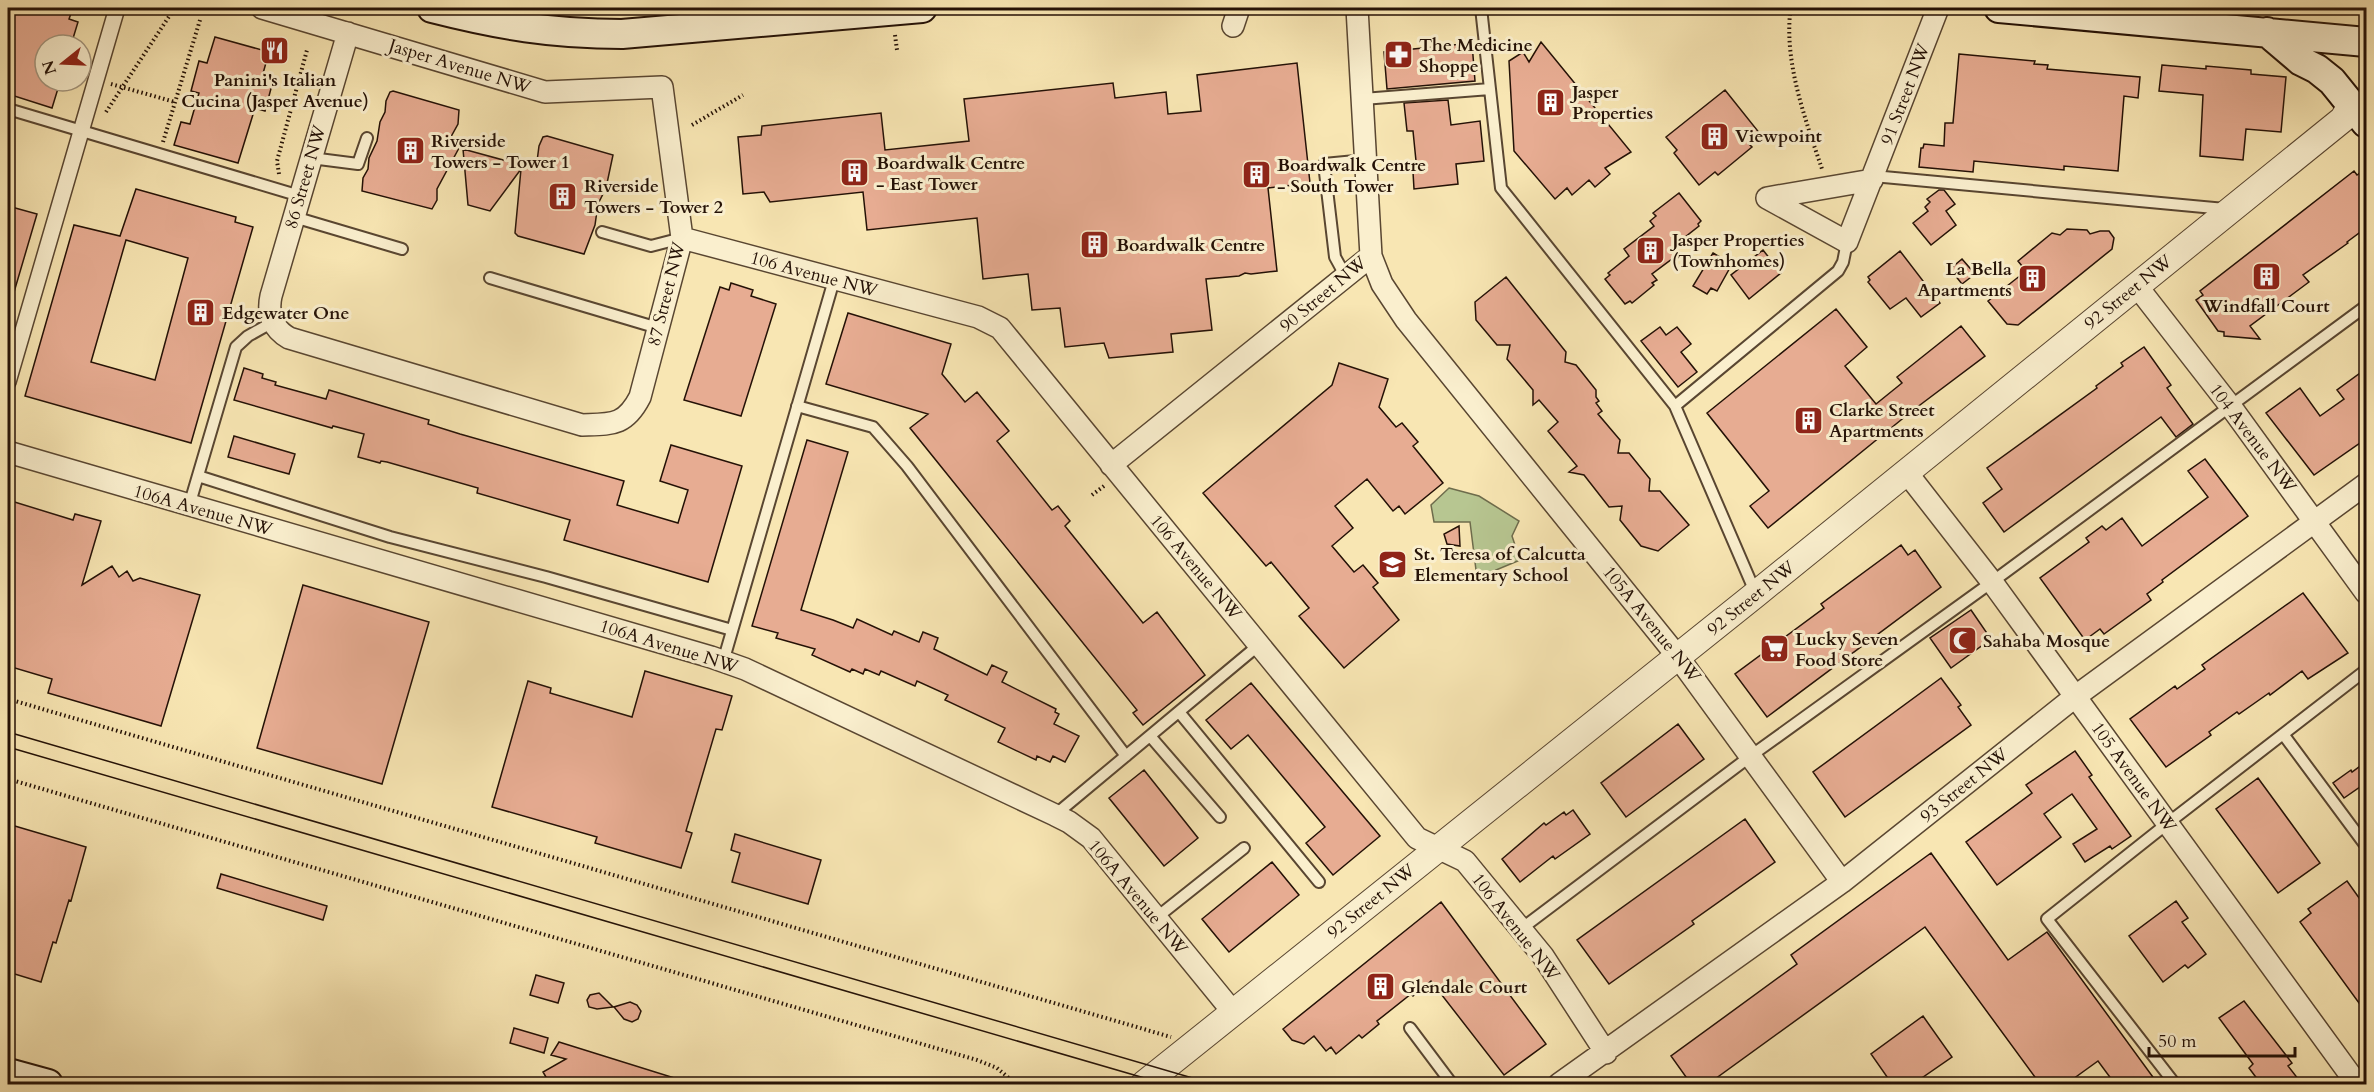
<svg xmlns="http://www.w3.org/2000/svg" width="2374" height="1092" font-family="Cardo,serif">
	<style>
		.green { fill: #b7c691; stroke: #6e6c4c; stroke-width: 1.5 }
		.building { fill: #e7ac92; stroke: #241106; stroke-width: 1.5; fill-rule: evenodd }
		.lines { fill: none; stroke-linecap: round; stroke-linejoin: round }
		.service-casing { stroke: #594631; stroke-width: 14 }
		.pedestrian-casing { stroke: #594631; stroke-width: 18 }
		.minor-casing { stroke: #594631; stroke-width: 24 }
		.tertiary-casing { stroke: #594631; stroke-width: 28 }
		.secondary-casing { stroke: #241106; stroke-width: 32 }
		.path { stroke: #241106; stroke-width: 4; stroke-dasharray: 1.5 3; stroke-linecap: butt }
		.service { stroke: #faefce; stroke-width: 10 }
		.pedestrian { stroke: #faefce; stroke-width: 15 }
		.minor { stroke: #faefce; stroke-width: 21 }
		.tertiary { stroke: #faefce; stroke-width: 26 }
		.secondary { stroke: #faefce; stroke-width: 28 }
		.tram { stroke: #241106; stroke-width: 1.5 }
		.labels { text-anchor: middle; stroke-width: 6; stroke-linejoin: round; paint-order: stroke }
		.poi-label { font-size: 18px; font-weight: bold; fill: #241106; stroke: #faefce; text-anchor: start }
		.street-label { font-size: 18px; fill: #241106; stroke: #faefce }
	</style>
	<rect width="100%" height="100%" fill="#f8e6b3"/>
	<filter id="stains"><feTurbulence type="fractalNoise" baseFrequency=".00333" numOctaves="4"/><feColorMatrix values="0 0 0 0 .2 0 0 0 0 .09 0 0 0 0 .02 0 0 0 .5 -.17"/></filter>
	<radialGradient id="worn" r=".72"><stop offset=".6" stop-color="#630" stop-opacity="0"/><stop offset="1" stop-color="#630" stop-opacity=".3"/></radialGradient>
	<path class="green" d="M1449 488 1479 496 1519 521 1512 536 1520 560 1477 578 1470 522H1434L1431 505Z"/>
	<path class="building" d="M8 8H73L69 19 78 22 71 45H45V81L60 82 52 108 8 94Z
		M215 37 269 52 262 77 273 81 265 111 255 108 238 163 174 145 181 122 190 124 199 93 191 91 199 61 207 63Z
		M1541 42 1631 152 1605 168 1610 174 1595 187 1589 180 1572 195 1567 188 1555 199 1514 151 1509 61 1523 52 1529 62Z
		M1472 43 1475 81 1387 89 1384 52Z
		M1959 54 2035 61 2034 64 2048 65 2047 69 2140 77 2138 98 2124 96 2118 171 2064 166V170L1974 161 1973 172 1919 167 1921 148H1923L1924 144 1944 146 1945 123H1953Z
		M1297 63 1310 183 1268 188 1277 271 1251 274 1245 273 1239 276 1206 279 1212 330 1171 334 1173 352 1109 358 1104 343 1065 347 1060 308 1032 310 1028 274 983 279 977 218 867 230 863 192 770 202 764 192 743 194 738 137 761 135 762 126 881 113 885 150 969 141 964 99 1113 83 1115 98 1166 92 1168 114 1201 111 1197 75Z
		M2162 65 2206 69V66L2251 70V74L2286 77 2281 132 2246 129 2243 160 2200 156 2203 95 2159 91Z
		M1725 90 1761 135 1749 144 1752 147 1729 166 1718 175 1715 172 1699 185 1674 153 1677 150 1666 137Z
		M393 91 459 110 458 124 447 144 459 148 437 189V200L432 209 362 191 363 178 368 169 369 158 377 141 380 122 385 112 386 101 390 92Z
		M1448 100 1451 125 1480 121 1484 161 1456 164 1458 184 1414 189 1413 172 1417 171 1413 131H1407L1404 103Z
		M547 136 613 155 606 188 598 204 595 225 584 254 518 236 515 233 521 169 490 211 468 205 463 149 536 169 539 146 543 137Z
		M2367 168V227L2347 242 2348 243 2303 275 2309 282 2250 326 2260 339 2224 336V332L2218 331 2196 300 2203 295 2200 291 2354 171 2357 175Z
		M136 189 236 217 235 222 253 227 191 443 25 396 74 225 120 236ZM126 240 188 258 155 380 91 362Z
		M1939 190H1944L1955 204 1946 211 1956 225 1931 245 1913 223 1928 211 1925 207 1930 202 1927 199Z
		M1679 193 1701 221 1698 224 1699 226 1675 245 1680 253 1652 274 1657 280 1652 283 1654 285 1632 303 1630 301 1625 304 1605 279 1610 275 1608 273 1629 256 1624 249 1654 226 1650 221 1656 216 1653 213Z
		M8 206 37 214 12 299H8Z
		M2067 229 2087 230 2090 234 2100 231H2109L2114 238 2112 249 2018 325 2007 324 1988 301 2026 271 2018 261 2052 233 2060 235Z
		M1763 250 1781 273 1749 299 1731 275Z
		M1900 251 1940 303 1921 317 1906 298 1890 309 1868 282 1870 280 1868 277Z
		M1713 253 1732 264 1717 291 1711 288 1707 294 1693 286Z
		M1962 259 1975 274 1962 284 1950 269Z
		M1506 277 1566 352 1565 362 1576 365 1596 390V397L1599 401 1596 403 1602 411 1598 414 1620 440 1618 453H1629L1650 479 1649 491H1660L1689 525 1658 551 1641 546 1620 520 1622 506 1609 507 1584 475 1569 472 1577 466 1548 431 1558 422 1539 400 1533 405V390L1507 359 1510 345H1497L1476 320 1475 302Z
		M731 283 753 290 751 296 776 304 741 416 684 400 720 287 729 290Z
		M1836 309 1867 347 1845 366 1876 404 1902 383 1897 377 1961 326 1985 356 1912 411 1768 528 1750 506 1769 491 1707 413Z
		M848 313 951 344 942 374 965 402 977 392 1009 431 997 441 1052 510 1058 506 1070 521 1065 526 1143 623 1157 612 1205 675 1143 725 1133 713 1137 710 910 428 928 414 826 384Z
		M1660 327 1666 335 1677 327 1691 344 1681 352 1697 372 1678 387 1641 341Z
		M2144 347 2171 385 2167 388 2193 424 2176 437 2161 417 2004 532 1983 503 2002 489 1987 468 2097 388 2096 386 2123 366 2121 363Z
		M1339 363 1388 379 1379 407 1396 427 1402 423 1418 442 1413 446 1443 483 1405 514 1399 506 1393 511 1367 479 1335 506 1353 528 1332 546 1354 572 1363 565 1378 583 1373 587 1399 620 1344 668 1299 616 1309 608 1271 562 1266 566 1203 493 1332 385Z
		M244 368 263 374 262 378 276 382 275 385 326 399 329 390 429 420 428 424 460 434 624 481 617 505 678 523 688 490 660 481 671 445 742 466 708 582 564 540 570 520 477 493 478 488 387 462 381 461 380 463 358 457 364 434 333 426 332 428 234 400Z
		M2367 368V438L2314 475 2266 413 2300 388 2320 416 2344 399 2337 390Z
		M234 436 295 454 289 474 228 457Z
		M807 440 848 452 801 610 833 620 853 628 857 619 892 635 894 631 919 642 923 632 938 638 934 649 987 675 992 665 1007 672 1002 682 1056 709 1055 712 1059 714 1054 724 1079 736 1065 762 1053 756 1050 762 1037 756 1036 760 998 742 1005 728 945 700 948 695 917 681 915 686 881 671 879 675 865 669 863 674 852 669 850 672 812 655 815 649 776 638 778 633 752 626Z
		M2205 459 2248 516 2162 580 2163 582 2147 594 2151 600 2104 634 2100 629 2085 640 2040 578 2089 542 2086 538 2102 526 2106 530 2122 518 2142 546 2208 497 2188 471Z
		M8 500 73 520 75 514 101 521 82 585 112 566 119 577 127 571 133 581 140 578 200 595 161 726 48 693 52 679 8 666Z
		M1459 526 1460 546 1447 544 1444 534Z
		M1901 545 1908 555 1915 550 1941 587 1767 717 1735 674 1824 608 1821 604Z
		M303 585 429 622 382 784 257 748Z
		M2303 593 2348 653 2308 679 2302 671 2270 695 2269 693 2239 714 2237 712 2209 732 2211 735 2166 767 2130 719 2175 686 2177 689 2205 669 2202 665Z
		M1971 610 1991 639 1951 668 1930 638Z
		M645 671 732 696 722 730 716 729 686 831 692 833 681 868 595 843 597 837 492 807 528 681 551 688 550 693 632 717Z
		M1941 678 1961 705 1958 707 1971 725 1845 817 1813 772Z
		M1251 683 1380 836 1333 875 1306 843 1325 827 1248 735 1231 749 1206 720Z
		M1678 724 1704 759 1626 817 1601 783Z
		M2075 751 2092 775 2089 777 2131 836 2112 849 2110 846 2085 862 2073 844 2097 829 2072 794 2044 814 2061 837 1997 885 1966 842 2032 793 2026 785Z
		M2367 761V782L2344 798 2333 783 2351 770 2352 772Z
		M1144 770 1198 838 1164 866 1109 798Z
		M2258 778 2320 863 2278 893 2216 809Z
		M1573 810 1590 834 1555 859 1553 856 1520 882 1502 859 1544 823 1546 825 1564 812 1566 815Z
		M1745 819 1775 862 1692 921 1694 924 1609 984 1577 940Z
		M8 824 86 847 71 901 69 900 56 943 53 942 41 982 8 972Z
		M735 834 821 860 808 904 732 882 740 853 731 850Z
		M1931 853 2008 960 2047 932 2158 1084H2115L2098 1061 2066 1084H2040L1925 927 1708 1084H1691L1671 1056 1797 964 1791 955Z
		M1272 862 1299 895 1229 952 1202 919Z
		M221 874 327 906 323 920 217 888Z
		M2347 881 2367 909V1014L2300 922 2311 913 2308 909Z
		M2176 901 2188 918 2182 922 2206 954 2188 968 2185 965 2163 982 2129 936Z
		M1441 902 1546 1044 1504 1075 1431 981 1413 996 1411 994 1377 1021 1379 1024 1362 1038 1359 1035 1336 1054 1331 1047 1326 1051 1314 1036 1304 1044 1292 1040 1283 1029Z
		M536 975 564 983 558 1003 530 995Z
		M599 993 613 1007 597 1009 589 1007 587 1000 590 995Z
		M2244 1001 2292 1063 2288 1066 2302 1084H2261L2249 1068 2253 1064 2219 1018Z
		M630 1002 637 1005 641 1011 638 1019 632 1022 624 1019 614 1007Z
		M1923 1016 1952 1057 1913 1084H1892L1871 1054Z
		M514 1028 548 1038 544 1053 510 1043Z
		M559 1042 684 1081 683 1084H550L543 1072 566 1059 551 1055Z"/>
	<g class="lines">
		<defs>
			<path id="service" d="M1481 8 1501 188 1675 406 1756 594
				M1363 99 1490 89
				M8 109 300 196
				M311 158 358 164 367 138
				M1873 176 2225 209
				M294 217 402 249
				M602 232 651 246 682 238
				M1346 277 1335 257 1324 164 1366 160
				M490 278 658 328
				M797 406 873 427 907 466 1126 756
				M1675 406 1838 271 1843 262 1847 242
				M198 476 390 537 546 577 732 630
				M189 506 236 347 248 336 273 322
				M723 662 834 280
				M1179 712 1319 882
				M2283 734 2366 846
				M1150 736 1220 817
				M1055 815 1260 644
				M1156 918 1244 848
				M1521 929 1752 755 1992 582 2366 306
				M1410 1028 1452 1084
				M2175 1084 2047 919 2168 823 2366 670"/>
			<path id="pedestrian" d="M8 382 117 8"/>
			<path id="minor" d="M262 8 545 92 662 87 682 238 640 397C625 426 612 424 582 425L289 338C273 329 267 314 271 296L348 33
				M1357 8 1371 256 1382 284 1406 320 1678 657 1842 882
				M1233 26 1239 8
				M1872 180 1767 198 1847 242 1938 8
				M682 238 978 317 1000 328 1417 838 1465 861 1543 956 1606 1053
				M2136 285 2231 407 2366 593
				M8 452 711 657 745 669 1055 815 1069 822 1091 838 1233 1012
				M1111 465 1371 256
				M1907 473 1992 582 2357 1084
				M1559 1084 1842 882 2076 696 2366 484"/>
			<path id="tertiary" d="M1144 1084 1756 594 2343 119 2351 105"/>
			<path id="secondary" d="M432 8C499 25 552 34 622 34L922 8
				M1999 8 2366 42
				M2267 32 2301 61 2317 69 2332 81 2366 123
				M8 1073 48 1084"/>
		</defs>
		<use href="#service" class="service-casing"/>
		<use href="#pedestrian" class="pedestrian-casing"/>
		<use href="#minor" class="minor-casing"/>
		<use href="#tertiary" class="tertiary-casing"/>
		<use href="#secondary" class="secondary-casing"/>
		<path class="path" d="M1790 14C1785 66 1806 121 1822 169
			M895 35 897 50
			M111 84 175 102
			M106 112 172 12
			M692 125 743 95
			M163 142 200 20
			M279 174 277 161 307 50
			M1092 495 1104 486
			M8 699 1171 1037
			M8 779 977 1060 997 1068 1016 1084"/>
		<use href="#service" class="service"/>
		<use href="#pedestrian" class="pedestrian"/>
		<use href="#minor" class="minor"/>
		<use href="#tertiary" class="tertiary"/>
		<use href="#secondary" class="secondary"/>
		<path class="tram" d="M8 732 1213 1084
			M8 747 1165 1084"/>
	</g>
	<defs>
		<symbol id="restaurant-square" viewBox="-11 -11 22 22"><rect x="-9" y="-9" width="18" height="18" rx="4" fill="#8f2418" stroke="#faefce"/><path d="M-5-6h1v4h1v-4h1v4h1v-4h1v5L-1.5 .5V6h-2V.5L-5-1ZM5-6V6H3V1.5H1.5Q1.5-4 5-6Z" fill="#fff"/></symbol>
		<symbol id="pharmacy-square" viewBox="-11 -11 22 22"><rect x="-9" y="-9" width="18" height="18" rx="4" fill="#8f2418" stroke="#faefce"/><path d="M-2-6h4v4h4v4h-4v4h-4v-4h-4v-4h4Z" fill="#fff"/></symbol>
		<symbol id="building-square" viewBox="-11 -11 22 22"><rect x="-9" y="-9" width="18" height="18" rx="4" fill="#8f2418" stroke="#faefce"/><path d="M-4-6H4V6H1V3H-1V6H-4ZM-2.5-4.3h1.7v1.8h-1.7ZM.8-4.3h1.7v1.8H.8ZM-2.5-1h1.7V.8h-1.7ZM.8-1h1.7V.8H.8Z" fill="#fff"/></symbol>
		<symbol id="school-square" viewBox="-11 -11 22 22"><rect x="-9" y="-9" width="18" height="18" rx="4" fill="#8f2418" stroke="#faefce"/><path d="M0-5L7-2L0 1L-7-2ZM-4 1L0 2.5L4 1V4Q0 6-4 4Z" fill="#fff"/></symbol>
		<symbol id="mosque-square" viewBox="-11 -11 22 22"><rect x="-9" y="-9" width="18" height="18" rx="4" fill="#8f2418" stroke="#faefce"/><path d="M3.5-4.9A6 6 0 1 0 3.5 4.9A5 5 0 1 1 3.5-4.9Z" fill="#fff"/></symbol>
		<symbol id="supermarket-square" viewBox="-11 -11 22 22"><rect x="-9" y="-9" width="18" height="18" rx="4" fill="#8f2418" stroke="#faefce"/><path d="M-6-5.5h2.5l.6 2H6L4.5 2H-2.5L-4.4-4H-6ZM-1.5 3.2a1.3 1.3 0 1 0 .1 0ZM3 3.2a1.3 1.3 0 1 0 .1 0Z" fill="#fff"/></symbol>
	</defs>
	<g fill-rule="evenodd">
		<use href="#restaurant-square" x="258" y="34" width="33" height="33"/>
		<use href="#pharmacy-square" x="1382" y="38" width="33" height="33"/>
		<use href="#building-square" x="1534" y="86" width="33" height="33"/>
		<use href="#building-square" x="1698" y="120" width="33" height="33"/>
		<use href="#building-square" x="394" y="134" width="33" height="33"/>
		<use href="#building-square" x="838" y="156" width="33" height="33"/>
		<use href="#building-square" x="1240" y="158" width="33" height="33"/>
		<use href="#building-square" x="546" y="180" width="33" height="33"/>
		<use href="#building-square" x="1078" y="228" width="33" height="33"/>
		<use href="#building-square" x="1634" y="234" width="33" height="33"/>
		<use href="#building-square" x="2250" y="260" width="33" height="33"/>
		<use href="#building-square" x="2016" y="262" width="33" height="33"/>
		<use href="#building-square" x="184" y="296" width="33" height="33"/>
		<use href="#building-square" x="1792" y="404" width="33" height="33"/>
		<use href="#school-square" x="1376" y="548" width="33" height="33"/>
		<use href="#mosque-square" x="1946" y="624" width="33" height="33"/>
		<use href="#supermarket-square" x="1758" y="632" width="33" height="33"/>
		<use href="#building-square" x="1364" y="970" width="33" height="33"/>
	</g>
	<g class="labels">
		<g class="poi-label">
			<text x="1419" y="51">The Medicine<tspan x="1419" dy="21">Shoppe</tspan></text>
			<text x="275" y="86" text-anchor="middle">Panini's Italian<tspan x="275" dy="21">Cucina (Jasper Avenue)</tspan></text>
			<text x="1572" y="98">Jasper<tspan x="1572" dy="21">Properties</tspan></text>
			<text x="1735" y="142">Viewpoint</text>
			<text x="431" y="147">Riverside<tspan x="431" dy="21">Towers - Tower 1</tspan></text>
			<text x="876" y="169">Boardwalk Centre<tspan x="876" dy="21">- East Tower</tspan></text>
			<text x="1277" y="171">Boardwalk Centre<tspan x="1277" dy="21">- South Tower</tspan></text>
			<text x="584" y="192">Riverside<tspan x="584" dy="21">Towers - Tower 2</tspan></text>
			<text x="1672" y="246">Jasper Properties<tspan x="1672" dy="21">(Townhomes)</tspan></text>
			<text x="1116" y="251">Boardwalk Centre</text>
			<text x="2012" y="275" text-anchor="end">La Bella<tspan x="2012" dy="21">Apartments</tspan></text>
			<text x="2266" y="312" text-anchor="middle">Windfall Court</text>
			<text x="222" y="319">Edgewater One</text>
			<text x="1829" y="416">Clarke Street<tspan x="1829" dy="21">Apartments</tspan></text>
			<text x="1414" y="560">St. Teresa of Calcutta<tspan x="1414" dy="21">Elementary School</tspan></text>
			<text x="1795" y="645">Lucky Seven<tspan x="1795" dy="21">Food Store</tspan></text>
			<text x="1983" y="647">Sahaba Mosque</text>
			<text x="1401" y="993">Glendale Court</text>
		</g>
		<g class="street-label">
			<text transform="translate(460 66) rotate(17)" y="6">Jasper Avenue NW</text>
			<text transform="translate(1905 94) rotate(-69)" y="6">91 Street NW</text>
			<text transform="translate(305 177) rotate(-74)" y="6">86 Street NW</text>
			<text transform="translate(814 274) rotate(15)" y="6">106 Avenue NW</text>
			<text transform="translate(2128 292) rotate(-39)" y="6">92 Street NW</text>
			<text transform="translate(666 294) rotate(-76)" y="6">87 Street NW</text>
			<text transform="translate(1323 294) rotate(-40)" y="6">90 Street NW</text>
			<text transform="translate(2253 438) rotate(53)" y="6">104 Avenue NW</text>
			<text transform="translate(203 510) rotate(16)" y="6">106A Avenue NW</text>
			<text transform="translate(1196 567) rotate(50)" y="6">106 Avenue NW</text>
			<text transform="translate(1751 598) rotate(-39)" y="6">92 Street NW</text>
			<text transform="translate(1652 624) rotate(51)" y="6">105A Avenue NW</text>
			<text transform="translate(669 646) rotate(17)" y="6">106A Avenue NW</text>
			<text transform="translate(2134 777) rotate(54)" y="6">105 Avenue NW</text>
			<text transform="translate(1964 785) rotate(-39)" y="6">93 Street NW</text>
			<text transform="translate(1138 897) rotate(50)" y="6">106A Avenue NW</text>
			<text transform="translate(1371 901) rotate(-39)" y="6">92 Street NW</text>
			<text transform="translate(1516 927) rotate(52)" y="6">106 Avenue NW</text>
		</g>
	</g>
	<rect width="2374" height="1092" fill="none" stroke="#f8e6b3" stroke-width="30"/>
	<rect x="9" y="9" width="2356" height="1074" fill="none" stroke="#241106" stroke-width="3"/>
	<rect x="15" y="15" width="2344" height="1062" fill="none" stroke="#241106" stroke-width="1.5"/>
	<g transform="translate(63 63) rotate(252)"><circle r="28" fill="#faefce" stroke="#a4967e" stroke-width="1.5"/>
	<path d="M0-4.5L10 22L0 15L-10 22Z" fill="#8f2418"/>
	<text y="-9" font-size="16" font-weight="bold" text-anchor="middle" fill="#241106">N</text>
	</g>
	<path d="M2149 1047v9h146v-9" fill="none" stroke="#241106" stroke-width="3"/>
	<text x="2158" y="1047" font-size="18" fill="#241106" stroke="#faefce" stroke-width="4.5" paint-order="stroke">50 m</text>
	<rect width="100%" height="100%" filter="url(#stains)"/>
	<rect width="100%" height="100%" fill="url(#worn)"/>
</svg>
